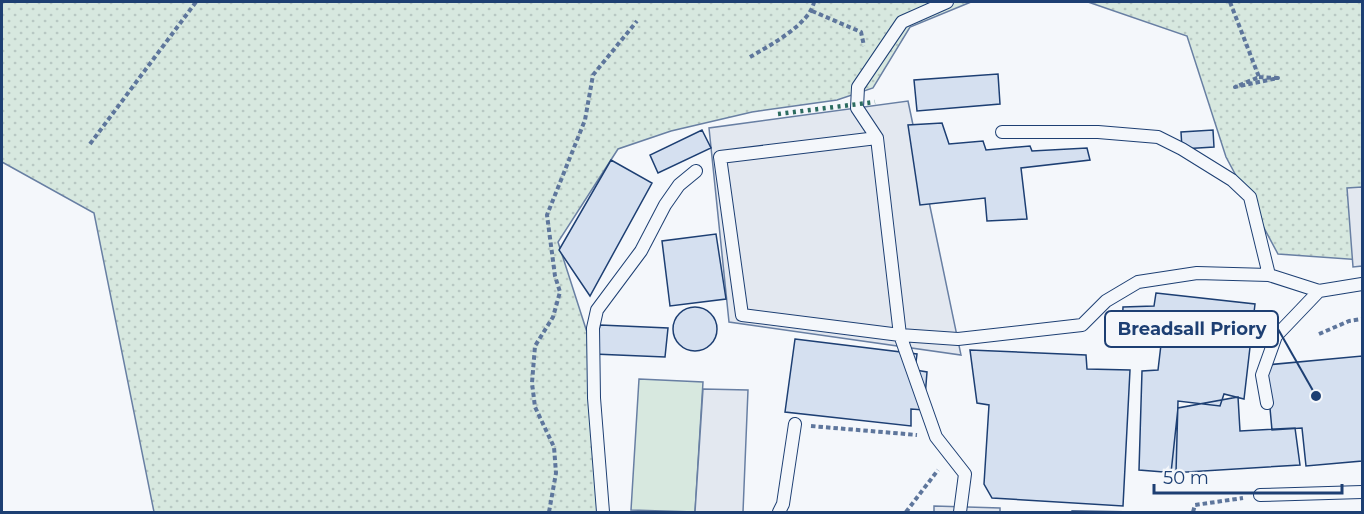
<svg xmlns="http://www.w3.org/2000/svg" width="1364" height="514" font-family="Montserrat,sans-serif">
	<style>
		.grass { fill: url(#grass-dots); stroke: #687fa3; stroke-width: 1.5 }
		.garden { fill: #d7e8df; stroke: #687fa3; stroke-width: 1.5 }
		.parking { fill: #e3e8f0; stroke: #687fa3; stroke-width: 1.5 }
		.building { fill: #d5e0f0; stroke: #1d3f73; stroke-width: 1.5 }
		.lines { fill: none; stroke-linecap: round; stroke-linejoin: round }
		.lane-casing { stroke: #1d3f73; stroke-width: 14 }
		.path { stroke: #5e769c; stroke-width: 4; stroke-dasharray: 4.5 3; stroke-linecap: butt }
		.lane { stroke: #f4f7fb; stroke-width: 12 }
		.hedge { stroke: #2c6c60; stroke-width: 4.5; stroke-dasharray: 3 4.5; stroke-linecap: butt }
		.leader { fill: none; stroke: #1d3f73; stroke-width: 2 }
		.callout-dot { fill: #1d3f73; stroke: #f4f7fb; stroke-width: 2 }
		.callout { fill: #f4f7fb; stroke: #1d3f73; stroke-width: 2 }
		.callout-label { font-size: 18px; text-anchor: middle; font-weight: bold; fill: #1d3f73 }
	</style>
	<defs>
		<pattern id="grass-dots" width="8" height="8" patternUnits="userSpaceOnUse" patternTransform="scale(1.5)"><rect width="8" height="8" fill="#d7e8df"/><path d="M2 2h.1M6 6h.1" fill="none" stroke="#b8c8c3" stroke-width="1.8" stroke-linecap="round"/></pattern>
	</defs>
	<rect width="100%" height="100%" fill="#f4f7fb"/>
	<path class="grass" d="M2 2H971L910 27 873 88 837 100 752 112 671 131 618 149 558 242 594 354 602 512H154L94 213 2 162Z
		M1088 2H1362V260L1278 254 1226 157 1187 36Z"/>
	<path class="garden" d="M639 379 703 382 695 512 631 510Z"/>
	<path class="parking" d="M908 101 961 355 729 322 709 128Z
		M1362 187V266L1353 267 1347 188Z
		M703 389 748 390 743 512H695Z
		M934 506 1000 508V512H934Z"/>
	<path class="building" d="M998 74 1000 104 917 111 914 80Z
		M942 123 949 144 983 141 986 150 1030 146 1032 151 1087 148 1090 160 1021 168 1027 219 987 221 985 198 920 205 908 125Z
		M702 130 711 148 658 173 650 155Z
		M1213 130 1214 147 1182 149 1181 132Z
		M611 160 652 183 590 296 559 250Z
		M716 234 726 299 670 306 662 241Z
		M1156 293 1255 304 1244 399 1224 394 1220 406 1178 401 1176 473 1139 470 1142 371 1158 370 1162 336 1122 332 1123 307 1154 306Z
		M673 329a22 22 0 1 1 44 0a22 22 0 1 1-44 0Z
		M600 325 668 328 665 357 594 354Z
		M795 339 917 354 915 370 927 372 924 410 911 409V426L785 412Z
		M970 350 1086 355 1087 369 1130 370 1123 506 992 498 984 484 989 405 977 403Z
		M1362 356V461L1306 466 1302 428 1272 430 1266 365Z
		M1238 397 1240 431 1295 428 1300 465 1171 473 1178 408Z
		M1072 511 1141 512H1071Z"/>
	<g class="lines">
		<defs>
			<path id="lane" d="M1002 132H1098L1158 137 1182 149 1232 180 1250 197 1269 275
				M877 138 900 335 742 315 720 157 877 138 857 108 858 87 902 22 947 2
				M1267 403 1262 375 1276 336 1319 291
				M1260 495 1362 492
				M603 512 594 398 593 328 597 310 641 251 665 205 679 185 696 171
				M779 512 783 504 795 424
				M960 512 965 474 936 437 900 335 958 339 1082 325 1106 301 1138 282 1197 273 1269 275 1319 291 1362 284"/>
		</defs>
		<use href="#lane" class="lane-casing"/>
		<path class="path" d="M1230 2 1259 77
			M812 11 861 32 864 46
			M750 57C769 46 810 24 814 2
			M1259 77 1278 78 1235 87Z
			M90 144 196 2
			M1319 334 1349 321 1362 319
			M811 426 917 435
			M549 512 556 473 554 447 535 407 532 383 535 346 553 317 560 292 555 276 547 215 585 120 593 75 637 21
			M906 512 938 470
			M1193 512 1195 505 1243 498"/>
		<use href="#lane" class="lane"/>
		<path class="hedge" d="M778 114 875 102"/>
	</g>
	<path class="leader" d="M1316 396L1278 329"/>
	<circle class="callout-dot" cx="1316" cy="396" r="6"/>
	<rect class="callout" x="1105" y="311" width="173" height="36" rx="6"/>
	<g class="callout-label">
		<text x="1192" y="335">Breadsall Priory</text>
	</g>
	<rect width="1364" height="514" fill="none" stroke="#1d3f73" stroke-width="6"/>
	<path d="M1154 484v9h188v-9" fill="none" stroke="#1d3f73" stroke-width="3"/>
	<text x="1163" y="484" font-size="18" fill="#1d3f73" stroke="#f4f7fb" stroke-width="4.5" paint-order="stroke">50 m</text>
</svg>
